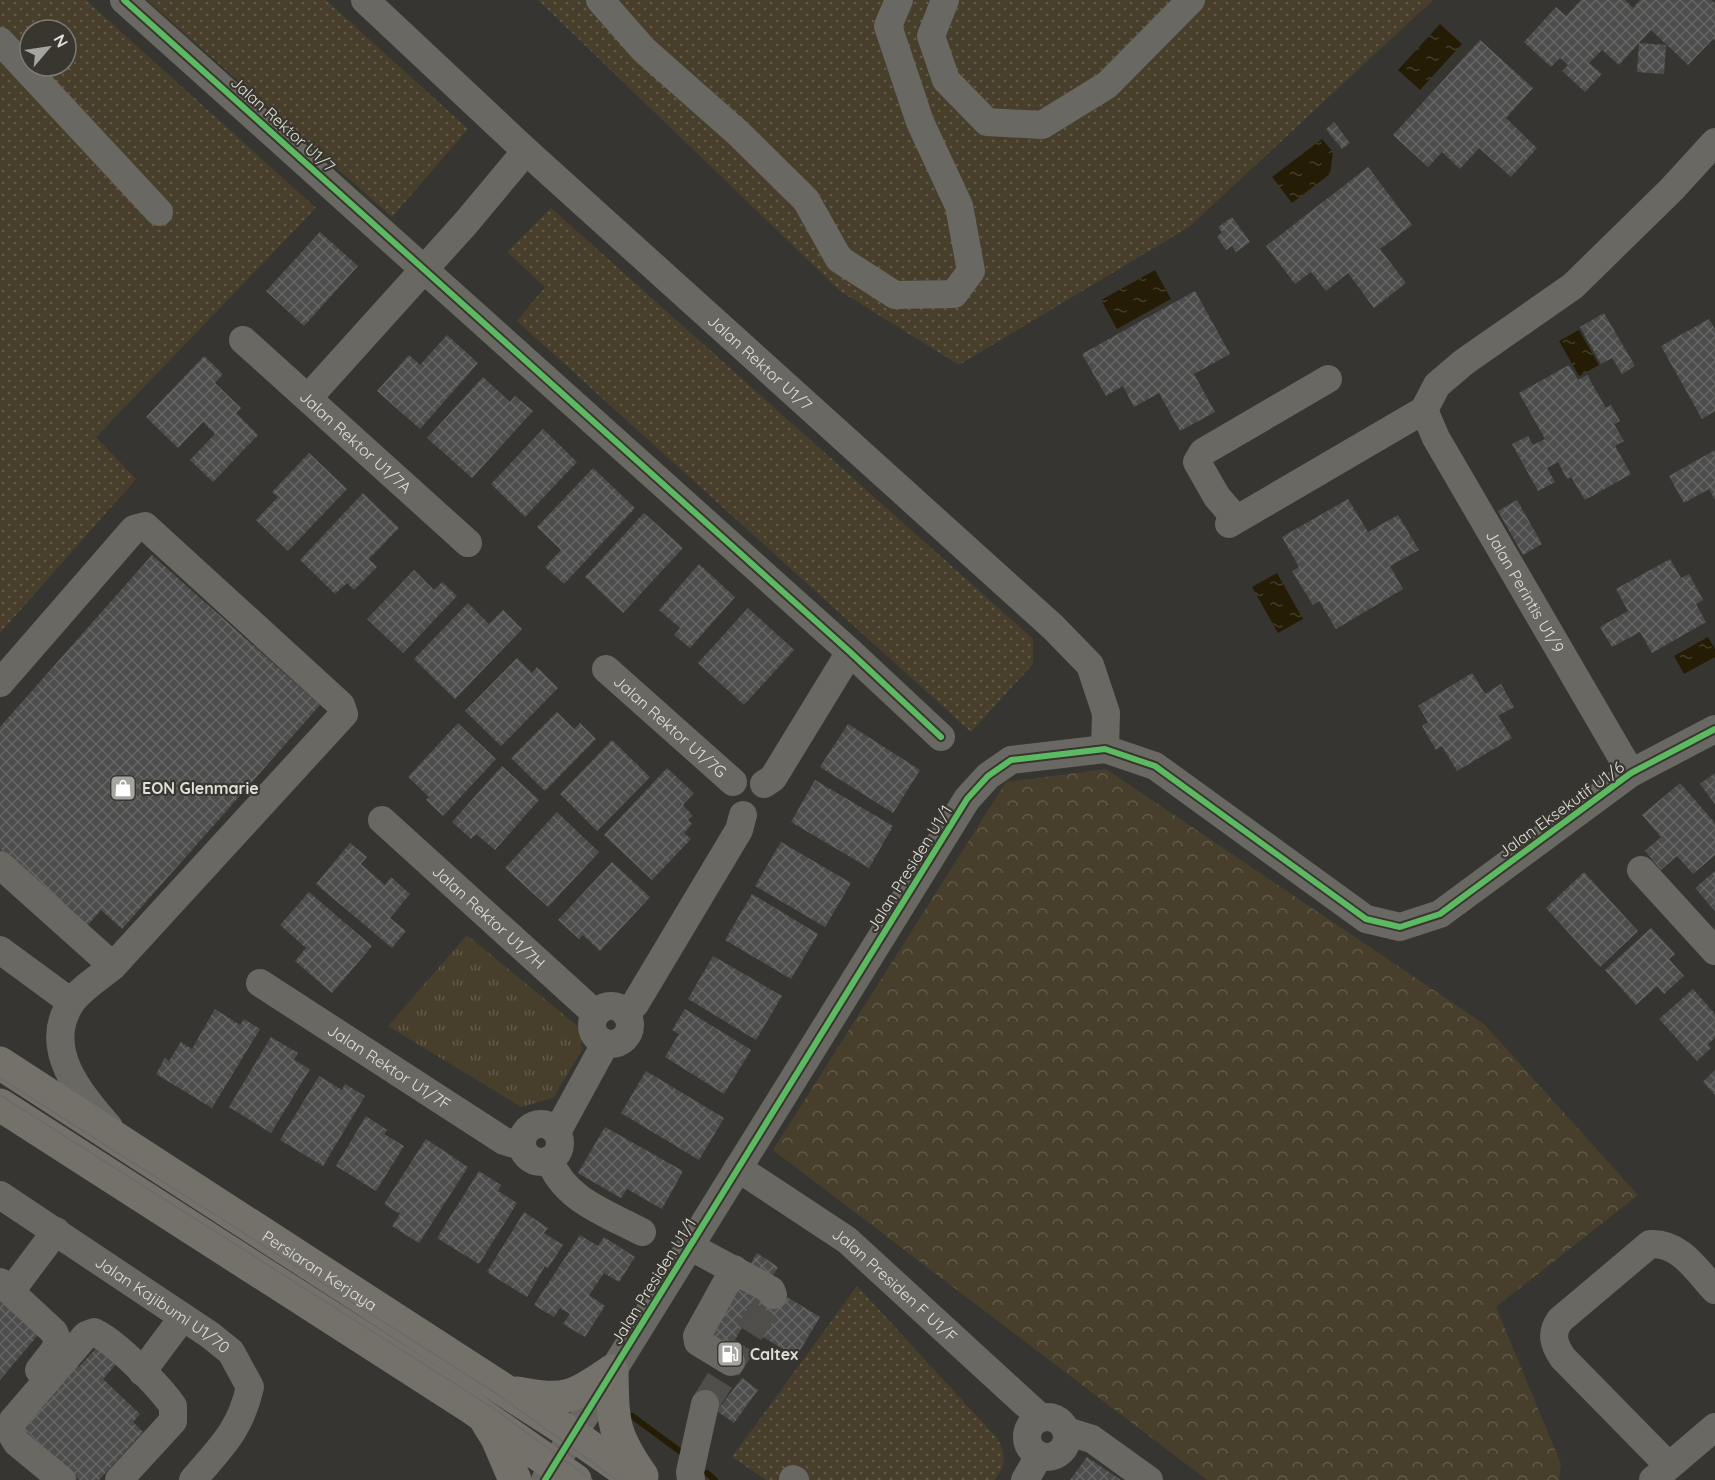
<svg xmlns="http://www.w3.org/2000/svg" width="1715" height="1480" font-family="Quicksand,sans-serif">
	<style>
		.grass { fill: url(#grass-dots); fill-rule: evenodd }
		.forest { fill: url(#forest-crowns) }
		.park { fill: url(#park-tufts) }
		.water { fill: url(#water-ripples) }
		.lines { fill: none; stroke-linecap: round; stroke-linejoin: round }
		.stream { stroke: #251c05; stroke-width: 6 }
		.building { fill: url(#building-cross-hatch) }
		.minor-tunnel { stroke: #504e4a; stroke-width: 28; stroke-dasharray: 28 14; stroke-linecap: butt }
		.minor { stroke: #6a6862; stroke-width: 28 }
		.major { stroke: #73716a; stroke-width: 33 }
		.tram { stroke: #6d6b67; stroke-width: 1.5 }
		.cycleway-casing { stroke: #39362f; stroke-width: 10 }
		.cycleway { stroke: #5cba63; stroke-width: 6 }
		.labels { text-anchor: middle; stroke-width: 4.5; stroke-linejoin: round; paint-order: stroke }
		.street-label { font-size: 16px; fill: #e0dfda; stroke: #39362f }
		.poi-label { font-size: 16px; font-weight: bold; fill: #e0dfda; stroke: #39362f; text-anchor: start }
	</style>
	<defs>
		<pattern id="grass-dots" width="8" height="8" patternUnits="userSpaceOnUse" patternTransform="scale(1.5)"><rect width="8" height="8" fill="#473f2b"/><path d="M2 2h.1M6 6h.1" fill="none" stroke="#615a49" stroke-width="1.8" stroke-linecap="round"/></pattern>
		<pattern id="forest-crowns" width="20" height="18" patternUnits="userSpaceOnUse" patternTransform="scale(1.5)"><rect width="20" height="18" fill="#473f2b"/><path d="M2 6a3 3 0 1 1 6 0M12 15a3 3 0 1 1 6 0" fill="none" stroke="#615a49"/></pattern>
		<pattern id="park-tufts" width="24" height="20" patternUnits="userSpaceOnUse" patternTransform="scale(1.5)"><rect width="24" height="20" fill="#473f2b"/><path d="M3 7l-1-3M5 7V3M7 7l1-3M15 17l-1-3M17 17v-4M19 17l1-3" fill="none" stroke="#615a49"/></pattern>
		<pattern id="water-ripples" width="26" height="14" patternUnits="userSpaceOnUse" patternTransform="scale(1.5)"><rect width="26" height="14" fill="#251c05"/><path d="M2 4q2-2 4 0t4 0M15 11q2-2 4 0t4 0" fill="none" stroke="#443d29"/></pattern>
		<pattern id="building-cross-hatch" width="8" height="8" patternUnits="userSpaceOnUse" patternTransform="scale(1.5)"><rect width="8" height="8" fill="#4c4d4c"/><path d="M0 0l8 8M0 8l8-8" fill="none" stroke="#666665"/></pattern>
	</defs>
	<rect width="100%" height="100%" fill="#373531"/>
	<path class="grass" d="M0 0H86L316 208 96 437 136 479 0 633ZM30 30H66V66H30Z
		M147 0H326L468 129 392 217Z
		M538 0H1433L1189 227 959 365 840 291Z
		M551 208 1033 639V664L971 732 517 321 545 287 507 252Z
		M857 1286 997 1438C1007 1455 1006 1465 995 1480H766L732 1457Z"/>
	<path class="forest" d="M1106 769 1484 1024 1638 1195 1496 1307 1561 1464 1559 1480H1207L773 1150 1006 782Z"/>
	<path class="park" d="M467 935 581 1029 582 1050 553 1098 521 1107 388 1026Z"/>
	<path class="water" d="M1440 24 1462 44 1420 90 1398 70Z
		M1322 139 1333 152 1330 174 1292 203 1272 177Z
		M1155 270 1171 299 1117 329 1101 300Z
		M1579 330 1599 365 1579 376 1559 341Z
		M1277 573 1303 619 1278 633 1252 587Z
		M1708 637 1715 649V657L1684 674 1674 656Z"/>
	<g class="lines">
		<path class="stream" d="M632 1416 685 1455
			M707 1473 715 1480"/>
	</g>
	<path class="building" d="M1581 0H1625L1633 8 1640 0H1711L1715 3V41L1713 39 1688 65 1651 30 1619 65 1602 50 1589 63 1602 74 1585 92 1562 71 1568 65 1560 58 1551 67 1524 42 1556 7 1566 16Z
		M1480 40 1533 88 1506 118 1537 148 1511 177 1479 148 1460 169 1442 152 1428 167 1393 135Z
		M1639 43 1666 45 1664 74 1637 72Z
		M1334 122 1350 143 1342 149 1326 129Z
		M1368 167 1412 225 1380 249 1406 283 1374 308 1348 273 1326 291 1311 272 1295 284 1266 246Z
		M1232 217 1250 242 1236 252 1232 246 1226 250 1217 237 1222 232 1218 227Z
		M320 232 358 266 304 326 266 291Z
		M1195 291 1230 354 1194 374 1215 412 1180 431 1159 393 1134 407 1123 386 1106 396 1082 354Z
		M1604 313 1635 366 1622 374 1612 358 1601 364 1580 327Z
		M1709 319 1715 329V411L1702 419 1661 346Z
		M447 335 478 363 420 429 377 391 409 355 420 365Z
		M204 356 223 374 215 383 241 408 236 413 258 435 213 482 190 460 215 434 203 422 178 448 146 417Z
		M1569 365 1578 380 1587 375 1606 408 1611 405 1620 421 1614 424 1624 441 1615 446 1631 474 1585 500 1571 477 1567 479 1558 462 1547 468 1555 482 1538 491 1512 444 1528 436 1533 445 1545 439 1519 393Z
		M483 377 510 402 515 396 533 411 472 478 427 438Z
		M543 429 577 462 525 517 491 484Z
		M1715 450V500L1709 489 1684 503 1669 476Z
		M309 453 347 489 288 551 256 520 278 497 272 492Z
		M593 468 635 508 564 584 545 567 561 550 537 527Z
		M363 493 399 528 369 559 377 567 354 590 347 583 335 594 300 560Z
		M1348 499 1368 532 1398 515 1419 550 1390 566 1403 589 1336 629 1319 601 1313 605 1292 571 1299 567 1282 537Z
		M1517 500 1542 544 1523 555 1498 511Z
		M644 513 683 548 623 613 585 577Z
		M152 555 320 705 122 929 101 910 87 926 0 849V727Z
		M1670 559 1681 578 1689 574 1703 600 1696 604 1706 622 1652 653 1640 632 1612 647 1600 627 1628 611 1616 589Z
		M699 564 735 597 690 648 674 635 680 628 659 610Z
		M414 570 434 590 442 582 457 596 403 653 367 619Z
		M468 603 489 624 503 610 522 629 455 699 414 659Z
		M748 608 794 650 744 705 698 663Z
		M517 658 532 673 537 667 558 688 501 746 465 711Z
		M1472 673 1485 694 1501 684 1514 707 1498 716 1512 738 1457 771 1442 746 1436 750 1422 726 1428 722 1418 706Z
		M557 712 574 729 580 723 596 739 545 791 511 758Z
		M458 723 496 759 443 816 426 800 429 797 408 777Z
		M848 724 920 770 893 813 820 767Z
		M612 740 650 777 597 831 560 794Z
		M502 766 539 800 495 850 476 834 471 839 452 822Z
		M667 768 694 793 683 805 693 816 688 820 692 824 684 833 691 839 652 880 604 835Z
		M1715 773V804L1700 784Z
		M815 780 893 826 869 868 791 822Z
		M1680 783 1715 823V855L1693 874 1677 856 1661 870 1645 851 1661 837 1642 815Z
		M557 812 599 852 548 907 505 868Z
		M781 842 851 883 825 927 755 886Z
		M350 843 367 857 361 864 385 885 391 877 410 894 390 918 406 931 392 948 316 884Z
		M612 862 650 897 600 951 583 935 579 939 558 920Z
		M1715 871V911L1695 888Z
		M1584 872 1638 931 1600 967 1546 908Z
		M309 892 372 946 332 993 295 961 306 948 280 925Z
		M752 894 818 934 791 979 725 940Z
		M1651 928 1675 954 1669 959 1684 976 1664 994 1657 986 1636 1005 1605 970Z
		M713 956 782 996 756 1040 688 999Z
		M1693 989 1715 1014V1038L1708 1044 1711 1048 1697 1061 1659 1019Z
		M215 1009 240 1025 244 1019 260 1029 212 1108 156 1074 165 1058 169 1061 181 1042 192 1049Z
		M685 1009 751 1050 724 1094 665 1057 679 1034 672 1030Z
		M271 1037 298 1053 294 1060 310 1069 271 1133 229 1107Z
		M1715 1070V1095L1703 1082Z
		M646 1071 724 1118 699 1160 621 1113Z
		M319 1076 342 1090 345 1084 365 1096 323 1166 280 1140Z
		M366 1116 387 1130 384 1134 404 1146 376 1191 336 1166Z
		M605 1127 683 1171 662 1209 627 1189 621 1198 578 1173Z
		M426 1139 468 1167 419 1243 392 1226 400 1214 384 1204Z
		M479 1171 501 1185 498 1191 517 1203 479 1264 437 1238Z
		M524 1212 548 1228 544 1233 563 1245 548 1268 545 1266 527 1297 487 1272Z
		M580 1235 598 1246 604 1237 635 1257 619 1282 604 1273 589 1295 605 1306 585 1337 563 1324 570 1314 560 1308 554 1317 534 1305Z
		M757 1253 778 1267 761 1296 781 1307 787 1297 820 1317 796 1357 763 1337 766 1332 746 1321 729 1350 707 1337Z
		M0 1293 43 1329 0 1380Z
		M100 1344 119 1361 103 1379 140 1414 133 1422 143 1432 99 1480H79L17 1423 73 1361 79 1367Z
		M742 1378 758 1390 734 1423 717 1411Z
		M1087 1457 1109 1472 1121 1480H1070Z"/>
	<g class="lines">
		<path class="minor-tunnel" d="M705 1404 773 1295"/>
		<g class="minor">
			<path d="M124 0 850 652 941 737"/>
			<path id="s1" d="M365 0 526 151 1053 627 1090 665 1106 713 1105 749"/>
			<path d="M600 0 644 50 738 133 806 200 839 259 895 295 954 294 971 271 959 206 920 122 888 26 899 0"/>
			<path d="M945 0 931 36 946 80 987 122 1042 125 1107 85 1191 0"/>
			<path d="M0 41 159 212"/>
			<path id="s2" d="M243 340 468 543"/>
			<path d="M308 398 465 224 526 151"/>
			<path id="s3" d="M1424 410 1436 438 1631 773"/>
			<path d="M1236 519 1217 497 1197 462 1203 452 1328 379"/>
			<path d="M1229 524 1424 410 1437 385 1464 362 1573 286 1672 189 1715 142"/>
			<path id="s4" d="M606 669 733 782"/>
			<path d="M0 683 134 529 145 526 341 705 344 714 113 966C100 977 80 989 71 1003 41 1048 80 1094 109 1127"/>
			<path d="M764 784 773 778 850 652"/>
			<path id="s5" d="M382 820 596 1014"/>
			<path d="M0 865 113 966"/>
			<path d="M1641 870 1715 951"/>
			<path d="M0 950 71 1002"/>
			<path id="s6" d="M260 983 504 1141 522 1146"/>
			<circle cx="611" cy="1025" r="19"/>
			<path d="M625 1013 635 1004 739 830 743 815"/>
			<circle cx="541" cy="1143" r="19"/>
			<path d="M557 1132 605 1044"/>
			<path d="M550 1160C563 1199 608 1214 642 1232"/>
			<path id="s7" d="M738 1168 847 1240 1041 1418"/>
			<path id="s8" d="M0 1195 210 1335 231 1352 250 1387C240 1431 221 1447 193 1480"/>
			<path d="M691 1247 771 1290 773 1295"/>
			<path d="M0 1282 54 1332 58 1342 54 1351 39 1370"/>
			<path d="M11 1291 56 1231"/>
			<path d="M731 1362 698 1342 697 1336 734 1269"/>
			<path d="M142 1372 183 1317"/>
			<circle cx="1047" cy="1437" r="20"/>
			<path d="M1066 1431 1092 1439 1149 1480"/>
			<path d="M1669 1466 1563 1358C1554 1345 1550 1334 1560 1320L1650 1244C1680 1242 1697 1271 1715 1290"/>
			<path d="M793 1479 795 1480"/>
			<path d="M62 1480 17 1443 10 1432 13 1420 86 1335 94 1332C116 1342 159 1386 173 1406V1421L119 1480"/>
			<path d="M545 1480 967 799 988 776 1011 760 1105 749 1155 766 1366 919 1400 927 1440 914 1631 773 1715 729"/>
			<path d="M691 1480 690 1472 705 1404"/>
			<path d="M1025 1480 1039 1456"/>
			<path d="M1653 1480 1715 1427"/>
		</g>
		<g class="major">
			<path id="s9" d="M0 1063 572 1434 638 1480"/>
			<path d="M0 1105 469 1406 575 1480"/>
			<path d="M612 1371C613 1422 612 1433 642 1476"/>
			<path d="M517 1393C566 1402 572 1398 612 1371"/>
			<path d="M487 1422 497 1438 515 1480"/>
		</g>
		<path class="tram" d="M0 1078 497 1394 617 1480
			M0 1095 490 1406 592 1480"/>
		<defs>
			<path id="cycleway" d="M124 0 850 652 941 737
				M545 1480 967 799 988 776 1011 760 1105 749 1155 766 1366 919 1400 927 1440 914 1631 773 1715 729"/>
		</defs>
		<use href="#cycleway" class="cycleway-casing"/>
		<use href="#cycleway" class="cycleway"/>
	</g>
	<defs>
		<symbol id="shop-square" viewBox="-11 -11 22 22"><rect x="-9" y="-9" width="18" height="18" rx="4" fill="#a5a49f" stroke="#39362f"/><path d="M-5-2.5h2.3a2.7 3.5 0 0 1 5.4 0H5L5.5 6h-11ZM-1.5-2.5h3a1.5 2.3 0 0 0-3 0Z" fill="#fff"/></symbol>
		<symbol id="fuel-square" viewBox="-11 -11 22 22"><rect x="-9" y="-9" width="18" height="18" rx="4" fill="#a5a49f" stroke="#39362f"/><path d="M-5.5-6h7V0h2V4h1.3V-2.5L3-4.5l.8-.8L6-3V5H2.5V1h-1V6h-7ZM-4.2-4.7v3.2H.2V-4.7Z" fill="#fff"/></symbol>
	</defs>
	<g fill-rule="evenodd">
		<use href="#shop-square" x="108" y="773" width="30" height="30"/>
		<use href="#fuel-square" x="715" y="1339" width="30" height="30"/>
	</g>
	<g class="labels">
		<g class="street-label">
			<text transform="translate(283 124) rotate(42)" y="6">Jalan Rektor U1/7</text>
			<text dy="6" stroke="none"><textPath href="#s1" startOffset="536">Jalan Rektor U1/7</textPath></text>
			<text dy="6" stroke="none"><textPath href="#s2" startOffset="152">Jalan Rektor U1/7A</textPath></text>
			<text dy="6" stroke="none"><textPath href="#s3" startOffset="208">Jalan Perintis U1/9</textPath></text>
			<text dy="6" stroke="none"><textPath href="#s4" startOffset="86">Jalan Rektor U1/7G</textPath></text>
			<text transform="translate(1561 809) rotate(-36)" y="6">Jalan Eksekutif U1/6</text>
			<text transform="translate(909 868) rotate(-58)" y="6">Jalan Presiden U1/1</text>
			<text dy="6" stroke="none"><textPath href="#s5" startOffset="144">Jalan Rektor U1/7H</textPath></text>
			<text dy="6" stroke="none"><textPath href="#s6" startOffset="154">Jalan Rektor U1/7F</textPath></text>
			<text dy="6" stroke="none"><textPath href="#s9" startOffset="381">Persiaran Kerjaya</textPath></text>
			<text transform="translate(653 1281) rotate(-58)" y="6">Jalan Presiden U1/1</text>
			<text dy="6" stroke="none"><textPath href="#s7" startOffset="196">Jalan Presiden F U1/F</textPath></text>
			<text dy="6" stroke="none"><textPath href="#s8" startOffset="196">Jalan Kajibumi U1/70</textPath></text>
		</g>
		<g class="poi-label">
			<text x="142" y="794">EON Glenmarie</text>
			<text x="750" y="1360">Caltex</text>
		</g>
	</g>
	<g transform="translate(48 48) rotate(61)"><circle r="28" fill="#39362f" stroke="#7c7a73" stroke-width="1.5"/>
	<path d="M0-4.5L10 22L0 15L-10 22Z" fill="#a5a49f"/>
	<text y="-9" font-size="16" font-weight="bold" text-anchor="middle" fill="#e0dfda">N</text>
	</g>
</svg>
